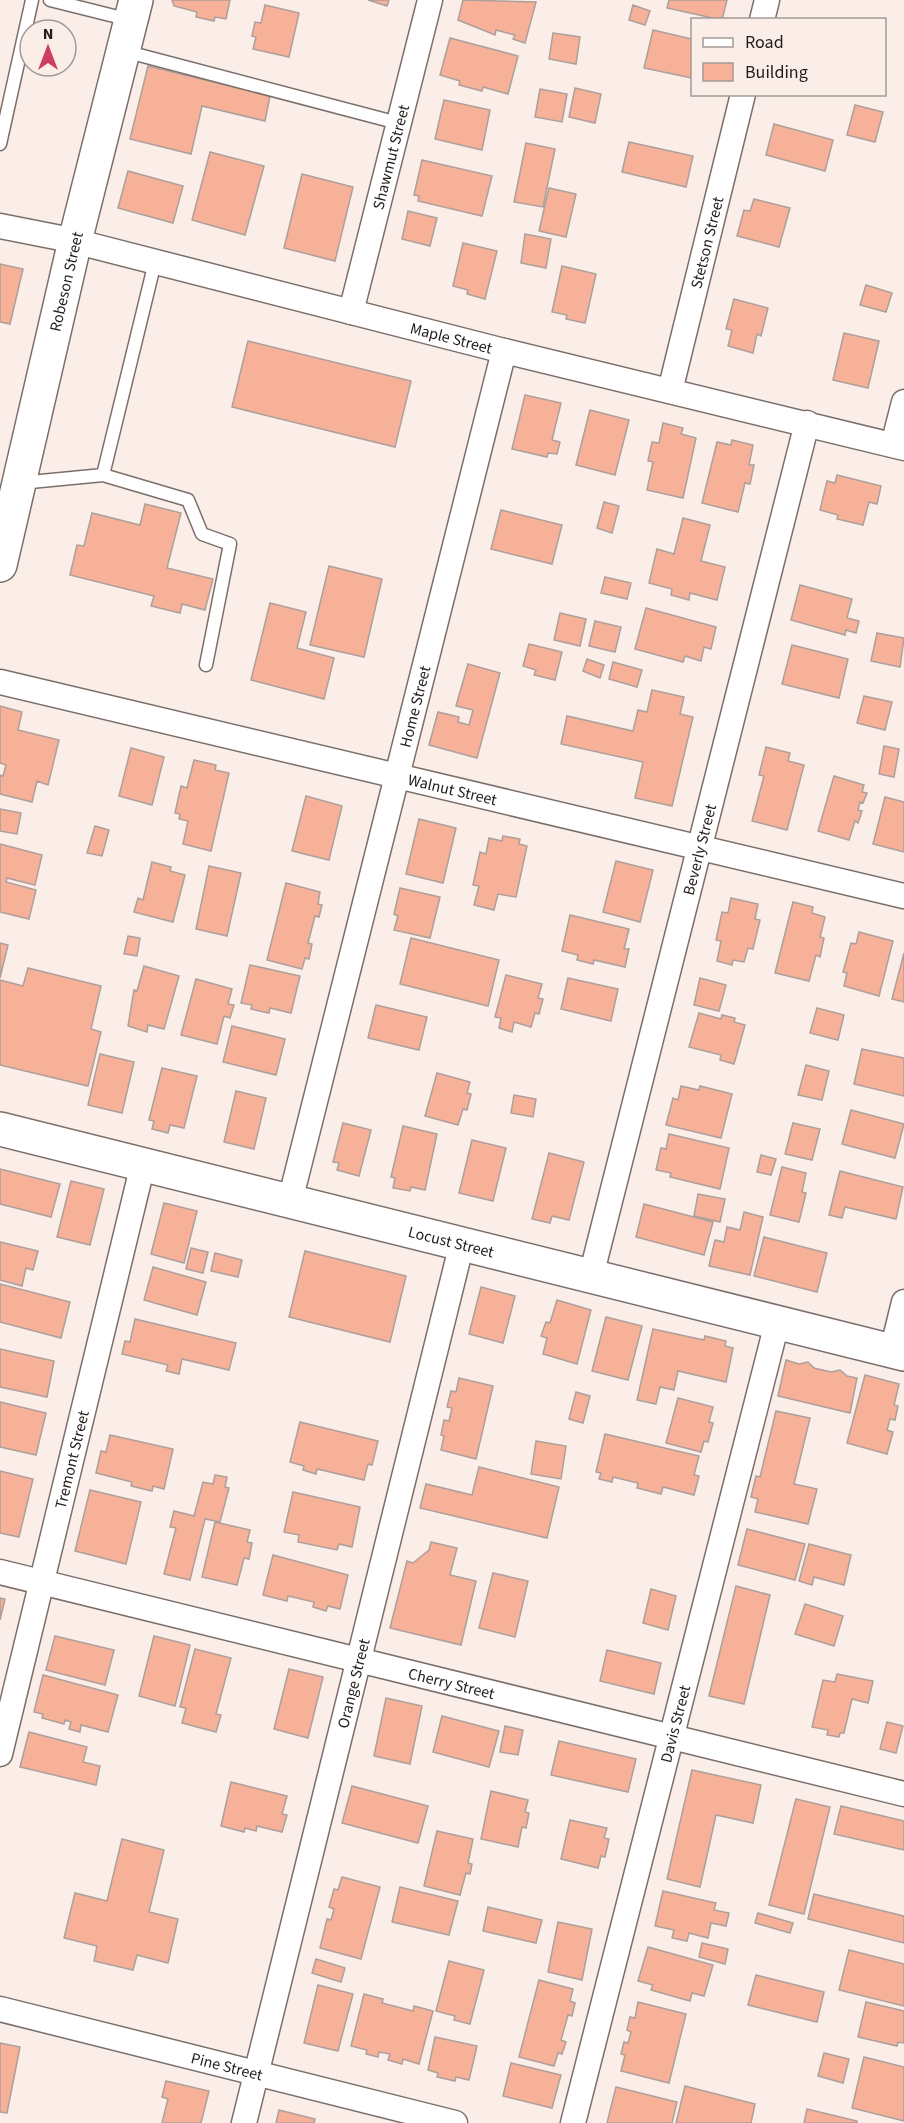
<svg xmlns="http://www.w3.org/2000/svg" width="904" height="2123" font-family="'Source Sans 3',sans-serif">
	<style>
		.building { fill: #f6b198; stroke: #ad9f9b; stroke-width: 1.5 }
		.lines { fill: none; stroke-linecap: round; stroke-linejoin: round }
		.lane-casing { stroke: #7c6f6a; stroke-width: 15 }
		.street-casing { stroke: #7c6f6a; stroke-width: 27 }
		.secondary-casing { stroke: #7c6f6a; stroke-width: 36 }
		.lane { stroke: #fff; stroke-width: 12 }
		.street { stroke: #fff; stroke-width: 24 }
		.secondary { stroke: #fff; stroke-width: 33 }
		.labels { text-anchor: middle; stroke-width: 4.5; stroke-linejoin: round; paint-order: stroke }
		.street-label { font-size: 16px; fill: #221d1b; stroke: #fbede7 }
	</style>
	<rect width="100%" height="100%" fill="#fbede7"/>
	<path class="building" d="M172 0H230L226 19 215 17 214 21 196 17 197 12 174 6Z
		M368 0H389L387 6Z
		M463 0 536 2 525 43 513 39 515 35 496 30 495 35 458 20Z
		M669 0H727L722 20 667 8Z
		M265 5 299 13 289 57 253 49 256 37 252 36 255 22 261 23Z
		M633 5 650 11 645 25 629 20Z
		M653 30 692 39V78L644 68Z
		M553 33 580 37 576 64 549 59Z
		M450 38 518 56 508 94 483 87 482 91 459 85 460 81 440 75Z
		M148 66 270 96 265 121 202 106 191 154 130 139Z
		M575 88 601 94 595 123 569 117Z
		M540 89 567 94 562 122 535 117Z
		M444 100 490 110 482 150 435 139Z
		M855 105 883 112 875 142 847 135Z
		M774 124 833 140 825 171 766 155Z
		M629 142 693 156 686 187 622 172Z
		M526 143 555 149 543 207 514 202Z
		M210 152 264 166 245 235 192 220Z
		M422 160 492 176 482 216 418 201 419 196 414 195Z
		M128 171 183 186 173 223 118 208Z
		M302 174 353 187 335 261 284 248Z
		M549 188 576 194 566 237 539 231Z
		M754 199 790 208 779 247 737 236 744 210 750 211Z
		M408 211 437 218 430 246 402 239Z
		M525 234 551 239 546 268 521 263Z
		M463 243 497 251 485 299 467 294 468 290 453 286Z
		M0 264 23 269 10 324 0 322Z
		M562 266 596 274 585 323 566 319 567 315 552 312Z
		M866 285 892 293 886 312 860 305Z
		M734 299 768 308 761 336 757 334 753 353 728 346 732 330 726 329Z
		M844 333 879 341 868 388 833 380Z
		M248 341 411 381 395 447 232 407Z
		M525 395 561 403 552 440 560 442 557 454 548 453 547 457 512 449Z
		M590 410 629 420 615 475 576 465Z
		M663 423 683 428 681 434 696 438 683 498 647 490 653 462 648 461 652 442 659 443Z
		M732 440 753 445 749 465H754L750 484 745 483 738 512 702 503 717 442 731 445Z
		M837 475 881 486 877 504 869 502 863 525 837 519 838 515 820 510 827 481 835 483Z
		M604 502 619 506 612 533 597 528Z
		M145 504 181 513 167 568 213 579 205 610 182 604 180 613 151 606 154 596 70 575 77 545 84 546 92 513 140 525Z
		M501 510 562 525 552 564 491 549Z
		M683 518 710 525 701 561 725 567 717 600 690 593 689 600 671 595 672 589 649 583 657 549 674 554Z
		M329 566 382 579 364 657 310 645Z
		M605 577 631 583 627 599 601 593Z
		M800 585 852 599 847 618 859 621 856 633 846 630 845 635 791 620Z
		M270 603 306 612 297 648 334 658 324 699 251 680Z
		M646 608 716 627 711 649 704 647 701 661 685 656 683 662 635 649Z
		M560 613 586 619 580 646 554 640Z
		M595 621 621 627 615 652 589 646Z
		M877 633 904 638 900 667 871 661Z
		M529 644 562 652 555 680 534 675 536 670 523 666Z
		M792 645 848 659 839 698 782 684Z
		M587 659 604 665 600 678 583 671Z
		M613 662 642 670 637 687 609 679Z
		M468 664 500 673 477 758 429 745 438 712 459 717 458 722 469 725 473 710 456 706Z
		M652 690 684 697 680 714 693 717 672 806 635 798 643 762 561 744 567 716 633 731 638 710 647 712Z
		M864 696 892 702 885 730 857 723Z
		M0 706 22 712 18 730 59 740 48 785 37 781 32 802 0 794V775L3 776 6 765 0 763Z
		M884 746 899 749 894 777 879 774Z
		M766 747 790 753 788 761 804 765 787 830 752 821 764 776 759 775Z
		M131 748 164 757 152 805 119 796Z
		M194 760 216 765 215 770 229 773 211 851 183 844 188 821 179 819 180 814 175 813 181 786 187 788Z
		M834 776 864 785 862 792 867 793 863 803 860 802 858 810 862 811 858 823 855 821 849 840 818 831Z
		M306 796 342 806 329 860 292 851Z
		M885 797 904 802V852L873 844Z
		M0 809 21 813 17 834 0 831Z
		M419 819 456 828 443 883 406 874Z
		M95 826 109 830 102 856 87 853Z
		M503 836 520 839 519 844 527 846 516 897 498 894 494 910 474 905 479 886 473 885 480 852 486 854 489 838 502 841Z
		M0 844 42 855 35 885 7 878 6 882 36 890 29 919 0 912Z
		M616 861 653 870 640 922 603 912Z
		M152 862 171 867 170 871 185 875 173 922 134 912 138 898 143 900Z
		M209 866 241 873 227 936 196 929Z
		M286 883 320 892 318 904 322 905 319 917 315 916 308 943 312 944 309 959 305 958 302 969 267 960Z
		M400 888 440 897 430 938 394 930 398 916 394 914Z
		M731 898 758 904 755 919 760 920 753 949 748 948 744 962 733 960 732 965 717 961 721 941 716 940 722 912 728 913Z
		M793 902 813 907 812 913 825 917 820 937 824 938 820 957 816 955 809 981 775 973Z
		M570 915 629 929 624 949H629L625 967 594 960 593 964 577 960 578 955 562 951Z
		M859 932 893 941 879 996 844 986 847 973 843 972 851 943 856 944Z
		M128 936 140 938 137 956 124 954Z
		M411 938 499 960 488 1006 400 984Z
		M0 943 8 945 0 978Z
		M904 953V1002L892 999Z
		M250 965 300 976 291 1013 270 1008 269 1013 251 1009 252 1005 241 1003Z
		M144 966 179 976 164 1029 148 1025 147 1032 128 1026 134 990 137 991Z
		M28 968 101 986 91 1029 101 1032 88 1086 0 1065V980L23 986Z
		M506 975 542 984 538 998 543 999 539 1014 535 1013 531 1027 514 1022 512 1032 499 1028 501 1018 495 1017Z
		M568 978 618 989 611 1021 561 1009Z
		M700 978 726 985 719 1011 694 1005Z
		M196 979 232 989 228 1004 234 1005 230 1018 224 1016 217 1044 181 1035Z
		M376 1005 427 1017 419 1050 368 1038Z
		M817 1008 844 1015 838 1040 810 1033Z
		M699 1013 721 1019 722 1015 735 1018 734 1022 745 1025 734 1064 720 1060 721 1055 689 1047Z
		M232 1026 285 1039 276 1075 223 1062Z
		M862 1049 904 1058V1096L854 1084Z
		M100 1054 134 1062 122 1113 88 1105Z
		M806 1065 829 1071 822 1100 798 1095Z
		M162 1068 197 1076 184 1128 170 1125 168 1133 152 1129 154 1121 149 1120Z
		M437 1073 470 1082 467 1093 471 1094 467 1110 463 1109 458 1125 425 1116Z
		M681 1086 699 1090 700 1086 732 1094 721 1138 666 1125 673 1098 678 1100Z
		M236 1091 266 1098 254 1149 224 1142Z
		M514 1095 536 1099 533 1117 511 1113Z
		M851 1110 904 1124 895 1158 842 1144Z
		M343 1123 371 1130 359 1176 337 1170 339 1163 333 1162Z
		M793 1123 820 1129 812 1160 785 1154Z
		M403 1126 437 1134 425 1190 411 1187 410 1191 393 1188 395 1178 391 1177Z
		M669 1134 729 1148 720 1189 670 1177 671 1173 656 1170 661 1148 666 1149Z
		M472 1140 506 1148 493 1201 459 1193Z
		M549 1153 584 1162 569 1220 552 1216 550 1223 532 1219Z
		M761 1155 776 1159 771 1175 757 1172Z
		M782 1167 806 1173 802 1192 806 1193 799 1222 770 1215Z
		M0 1169 60 1184 51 1217 0 1204Z
		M840 1171 903 1187 896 1219 845 1207 842 1218 829 1215Z
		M71 1181 104 1189 90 1245 57 1237Z
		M698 1194 725 1199 720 1222 694 1216Z
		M164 1203 197 1211 184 1263 151 1254Z
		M644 1204 713 1222 704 1255 636 1237Z
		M744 1212 763 1217 750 1275 709 1266 715 1240 724 1242 727 1227 740 1230Z
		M764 1237 827 1253 817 1292 754 1276Z
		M0 1242 38 1251 33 1270 26 1268 22 1286 0 1280Z
		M191 1248 208 1252 203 1273 186 1269Z
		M305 1251 406 1276 390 1342 289 1317Z
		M215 1253 242 1260 238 1277 211 1271Z
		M153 1267 206 1282 197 1315 144 1300Z
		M0 1284 70 1302 61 1338 0 1322Z
		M481 1287 515 1296 503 1343 469 1334Z
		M557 1300 591 1310 577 1364 543 1354 547 1338 541 1336 546 1322 550 1323Z
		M606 1317 642 1326 628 1380 592 1371Z
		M135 1319 236 1343 229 1370 182 1359 179 1374 166 1371 168 1365 122 1354 125 1341 130 1342Z
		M653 1329 704 1340 705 1336 726 1341 725 1346 733 1348 726 1382 678 1371 674 1390 660 1387 656 1404 637 1400Z
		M0 1349 54 1361 47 1397 0 1387Z
		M786 1360 799 1364 808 1362 814 1368 831 1372 840 1370 847 1376 857 1378 850 1413 778 1396Z
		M865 1375 899 1384 894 1405 898 1406 895 1420 890 1419 887 1430 893 1432 887 1454 847 1443Z
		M459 1378 493 1386 476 1459 441 1450 444 1436 441 1435 444 1420 449 1421 452 1408 447 1407 451 1391 456 1392Z
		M576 1392 590 1396 583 1423 569 1419Z
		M678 1398 713 1407 709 1422 713 1423 708 1442 704 1441 701 1452 666 1443Z
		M0 1402 46 1413 36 1455 0 1447Z
		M776 1411 810 1418 794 1484 817 1489 808 1524 755 1512 758 1499 751 1497 756 1476 760 1477Z
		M300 1422 378 1441 372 1465 368 1464 364 1480 317 1469 316 1474 303 1470 304 1466 290 1462Z
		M605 1434 699 1456 694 1475 699 1476 694 1495 663 1487 661 1494 637 1488 638 1483 613 1477 612 1482 599 1479 601 1473 596 1472Z
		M110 1435 173 1449 164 1489 153 1486 152 1491 131 1486 132 1482 96 1473 101 1451 106 1452Z
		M536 1441 566 1446 561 1479 531 1474Z
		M479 1467 559 1487 547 1538 420 1508 426 1484 472 1495Z
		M0 1471 33 1479 19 1537 0 1533Z
		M215 1475 227 1477 225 1487 229 1488 220 1522 205 1519 190 1580 164 1574 176 1528 170 1527 174 1511 194 1516 203 1482 213 1484Z
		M90 1490 141 1502 126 1564 75 1551Z
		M293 1492 360 1507 352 1547 339 1544 337 1550 298 1542 299 1535 284 1532Z
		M215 1522 250 1530 247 1542 252 1543 249 1559 244 1558 237 1585 202 1577Z
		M747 1529 805 1544 795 1580 738 1565Z
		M431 1542 457 1548 450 1575 476 1581 461 1645 390 1628 407 1561 413 1563 429 1550Z
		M809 1544 851 1555 844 1585 814 1577 812 1585 799 1581Z
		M273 1555 348 1575 340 1609 328 1606 326 1611 313 1607 314 1602 288 1596 287 1601 263 1595Z
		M493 1573 528 1581 515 1637 479 1628Z
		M736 1586 770 1595 744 1704 709 1696Z
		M651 1589 676 1596 668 1630 643 1623Z
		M0 1598 5 1599 0 1620Z
		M805 1604 843 1616 834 1646 795 1634Z
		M55 1636 114 1650 105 1685 46 1670Z
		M154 1636 190 1645 175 1706 139 1696Z
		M195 1649 231 1658 216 1714 221 1715 216 1732 182 1723 186 1708 180 1707Z
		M607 1650 661 1663 654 1694 600 1681Z
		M289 1669 323 1677 308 1738 274 1729Z
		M837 1674 873 1681 868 1703 852 1699 844 1733H840L839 1737 827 1735 828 1730 812 1727 823 1680 835 1682Z
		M43 1675 118 1695 108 1732 81 1725 80 1732 69 1729 71 1722 65 1720 64 1724 42 1718 43 1714 34 1712Z
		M386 1698 422 1706 410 1764 374 1756Z
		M442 1716 499 1731 489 1767 433 1752Z
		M887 1722 903 1726 896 1753 880 1749Z
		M505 1726 523 1730 518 1755 500 1752Z
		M29 1732 87 1747 83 1762 100 1766 96 1785 20 1767Z
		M559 1741 636 1759 628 1792 551 1775Z
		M692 1770 761 1785 753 1823 716 1815 700 1887 667 1879Z
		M231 1782 287 1796 282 1814 287 1815 282 1832 257 1826 256 1831 245 1828 244 1832 221 1826Z
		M352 1786 428 1806 418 1843 342 1823Z
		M491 1791 528 1800 525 1812 529 1813 526 1828 522 1827 518 1847 481 1839Z
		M796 1799 830 1807 804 1914 769 1905Z
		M841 1806 904 1821V1850L834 1834Z
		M570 1820 607 1828 604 1838 609 1839 605 1857 601 1856 598 1868 561 1859Z
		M437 1831 473 1839 468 1863 472 1864 470 1874 466 1873 460 1895 424 1886Z
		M122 1839 164 1850 149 1912 178 1919 168 1963 137 1955 133 1970 94 1961 97 1946 64 1938 75 1893 107 1901Z
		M342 1877 380 1887 361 1959 320 1948 327 1919 331 1920 334 1909 329 1907 334 1889 338 1890Z
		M400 1887 458 1901 449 1935 392 1922Z
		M663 1891 716 1903 714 1910 729 1913 726 1926 711 1923 708 1938 689 1933 687 1941 672 1938 674 1930 655 1926Z
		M814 1894 904 1916V1943L808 1919Z
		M488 1907 542 1920 536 1943 483 1931Z
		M758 1913 793 1923 790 1933 755 1923Z
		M558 1922 592 1929 582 1980 548 1972Z
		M702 1943 728 1949 725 1964 699 1957Z
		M648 1947 713 1965 704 1996 692 1993 690 2001 651 1990 653 1985 638 1981Z
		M849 1950 904 1964V2006L839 1990Z
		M316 1959 345 1968 341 1982 312 1973Z
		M449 1961 484 1970 470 2024 454 2020 455 2016 436 2011Z
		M756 1975 824 1992 817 2022 748 2005Z
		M539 1980 573 1989 570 2001 575 2003 572 2016 568 2015 561 2040 566 2042 562 2054 558 2053 554 2066 519 2057Z
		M318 1985 353 1994 338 2051 304 2043Z
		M364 1994 383 1999 382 2003 413 2011 414 2006 433 2011 419 2064 403 2059 402 2064 388 2060 390 2054 379 2052 378 2057 366 2054 367 2050 351 2046Z
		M638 2002 686 2014 669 2083 621 2071 625 2055 621 2054 624 2042 628 2043 631 2032 627 2030 630 2017 635 2018Z
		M866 2002 904 2011V2043L898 2042 897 2046 858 2037Z
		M435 2037 477 2046 469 2080 456 2077 455 2081 437 2077 438 2073 428 2070Z
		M0 2043 20 2047 7 2113 0 2112Z
		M824 2053 849 2059 843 2083 818 2076Z
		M864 2057 904 2067V2121L852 2108Z
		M511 2063 561 2075 552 2108 503 2096Z
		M166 2081 209 2091 201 2123H162L168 2099 162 2097Z
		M685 2086 755 2104 751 2123H676Z
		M616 2087 677 2102 672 2123H607Z
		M807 2109 857 2121V2123H804Z
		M279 2110 315 2119 314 2123H276Z"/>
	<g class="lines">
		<defs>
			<path id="lane" d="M50 0 130 20
				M124 51 398 123
				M0 144 32 0
				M103 475 188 500 202 534 230 544 206 665
				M20 483 103 475 155 262"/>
			<g id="street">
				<path d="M762 20 767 0"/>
				<path id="s1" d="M0 226 66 239 504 351 904 448"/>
				<path id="s2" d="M351 312 430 0"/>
				<path id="s3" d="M670 391 743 94"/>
				<path d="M893 445 904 402"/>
				<path id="s4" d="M0 682 904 896"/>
				<path id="s5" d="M290 1201 504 351"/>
				<path id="s6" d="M591 1276 807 423"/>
				<path d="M892 1351 904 1302"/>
				<path id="s7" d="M0 1572 904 1794"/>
				<path id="s8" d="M0 1754 143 1164"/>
				<path id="s9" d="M0 2009 455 2123"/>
				<path id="s10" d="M244 2123 462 1243"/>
				<path id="s11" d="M573 2123 777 1323"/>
			</g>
			<g id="secondary">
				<path id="s12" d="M0 565 75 241 136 0"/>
				<path id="s13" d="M0 1129 904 1354"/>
			</g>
		</defs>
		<use href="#lane" class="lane-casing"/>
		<use href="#street" class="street-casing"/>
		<use href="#secondary" class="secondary-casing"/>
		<use href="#lane" class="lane"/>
		<use href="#street" class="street"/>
		<use href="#secondary" class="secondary"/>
	</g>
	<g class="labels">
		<g class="street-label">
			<text dy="6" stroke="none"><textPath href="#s2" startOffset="160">Shawmut Street</textPath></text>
			<text dy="6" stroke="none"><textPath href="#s3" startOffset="153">Stetson Street</textPath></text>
			<text dy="6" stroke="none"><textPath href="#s12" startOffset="291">Robeson Street</textPath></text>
			<text dy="6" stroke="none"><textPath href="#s1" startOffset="465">Maple Street</textPath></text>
			<text dy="6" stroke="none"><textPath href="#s5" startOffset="510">Home Street</textPath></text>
			<text dy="6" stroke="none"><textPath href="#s4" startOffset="465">Walnut Street</textPath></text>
			<text dy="6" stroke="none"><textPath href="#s6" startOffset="440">Beverly Street</textPath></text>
			<text dy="6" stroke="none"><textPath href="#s13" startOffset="465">Locust Street</textPath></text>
			<text dy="6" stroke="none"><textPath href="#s8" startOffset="303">Tremont Street</textPath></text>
			<text dy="6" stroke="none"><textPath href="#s10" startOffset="453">Orange Street</textPath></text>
			<text dy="6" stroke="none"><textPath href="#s7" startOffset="465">Cherry Street</textPath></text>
			<text dy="6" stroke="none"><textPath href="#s11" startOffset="412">Davis Street</textPath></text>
			<text dy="6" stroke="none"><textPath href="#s9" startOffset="234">Pine Street</textPath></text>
		</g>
	</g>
	<rect x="691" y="18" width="195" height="78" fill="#fbede7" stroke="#a49a95" stroke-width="1.5"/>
	<rect x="703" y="38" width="30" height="9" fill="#ffffff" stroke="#a49a95" stroke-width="1.5"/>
	<text x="745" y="48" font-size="18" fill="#221d1b">Road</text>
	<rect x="703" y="63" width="30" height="18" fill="#f6b198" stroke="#a49a95" stroke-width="1.5"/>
	<text x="745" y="78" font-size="18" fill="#221d1b">Building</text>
	<g transform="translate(48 48)"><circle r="28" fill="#fbede7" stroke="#a49a95" stroke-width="1.5"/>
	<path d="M0-4.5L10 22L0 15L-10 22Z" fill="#cd3e64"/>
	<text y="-9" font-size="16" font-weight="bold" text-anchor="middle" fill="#221d1b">N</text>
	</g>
</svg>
